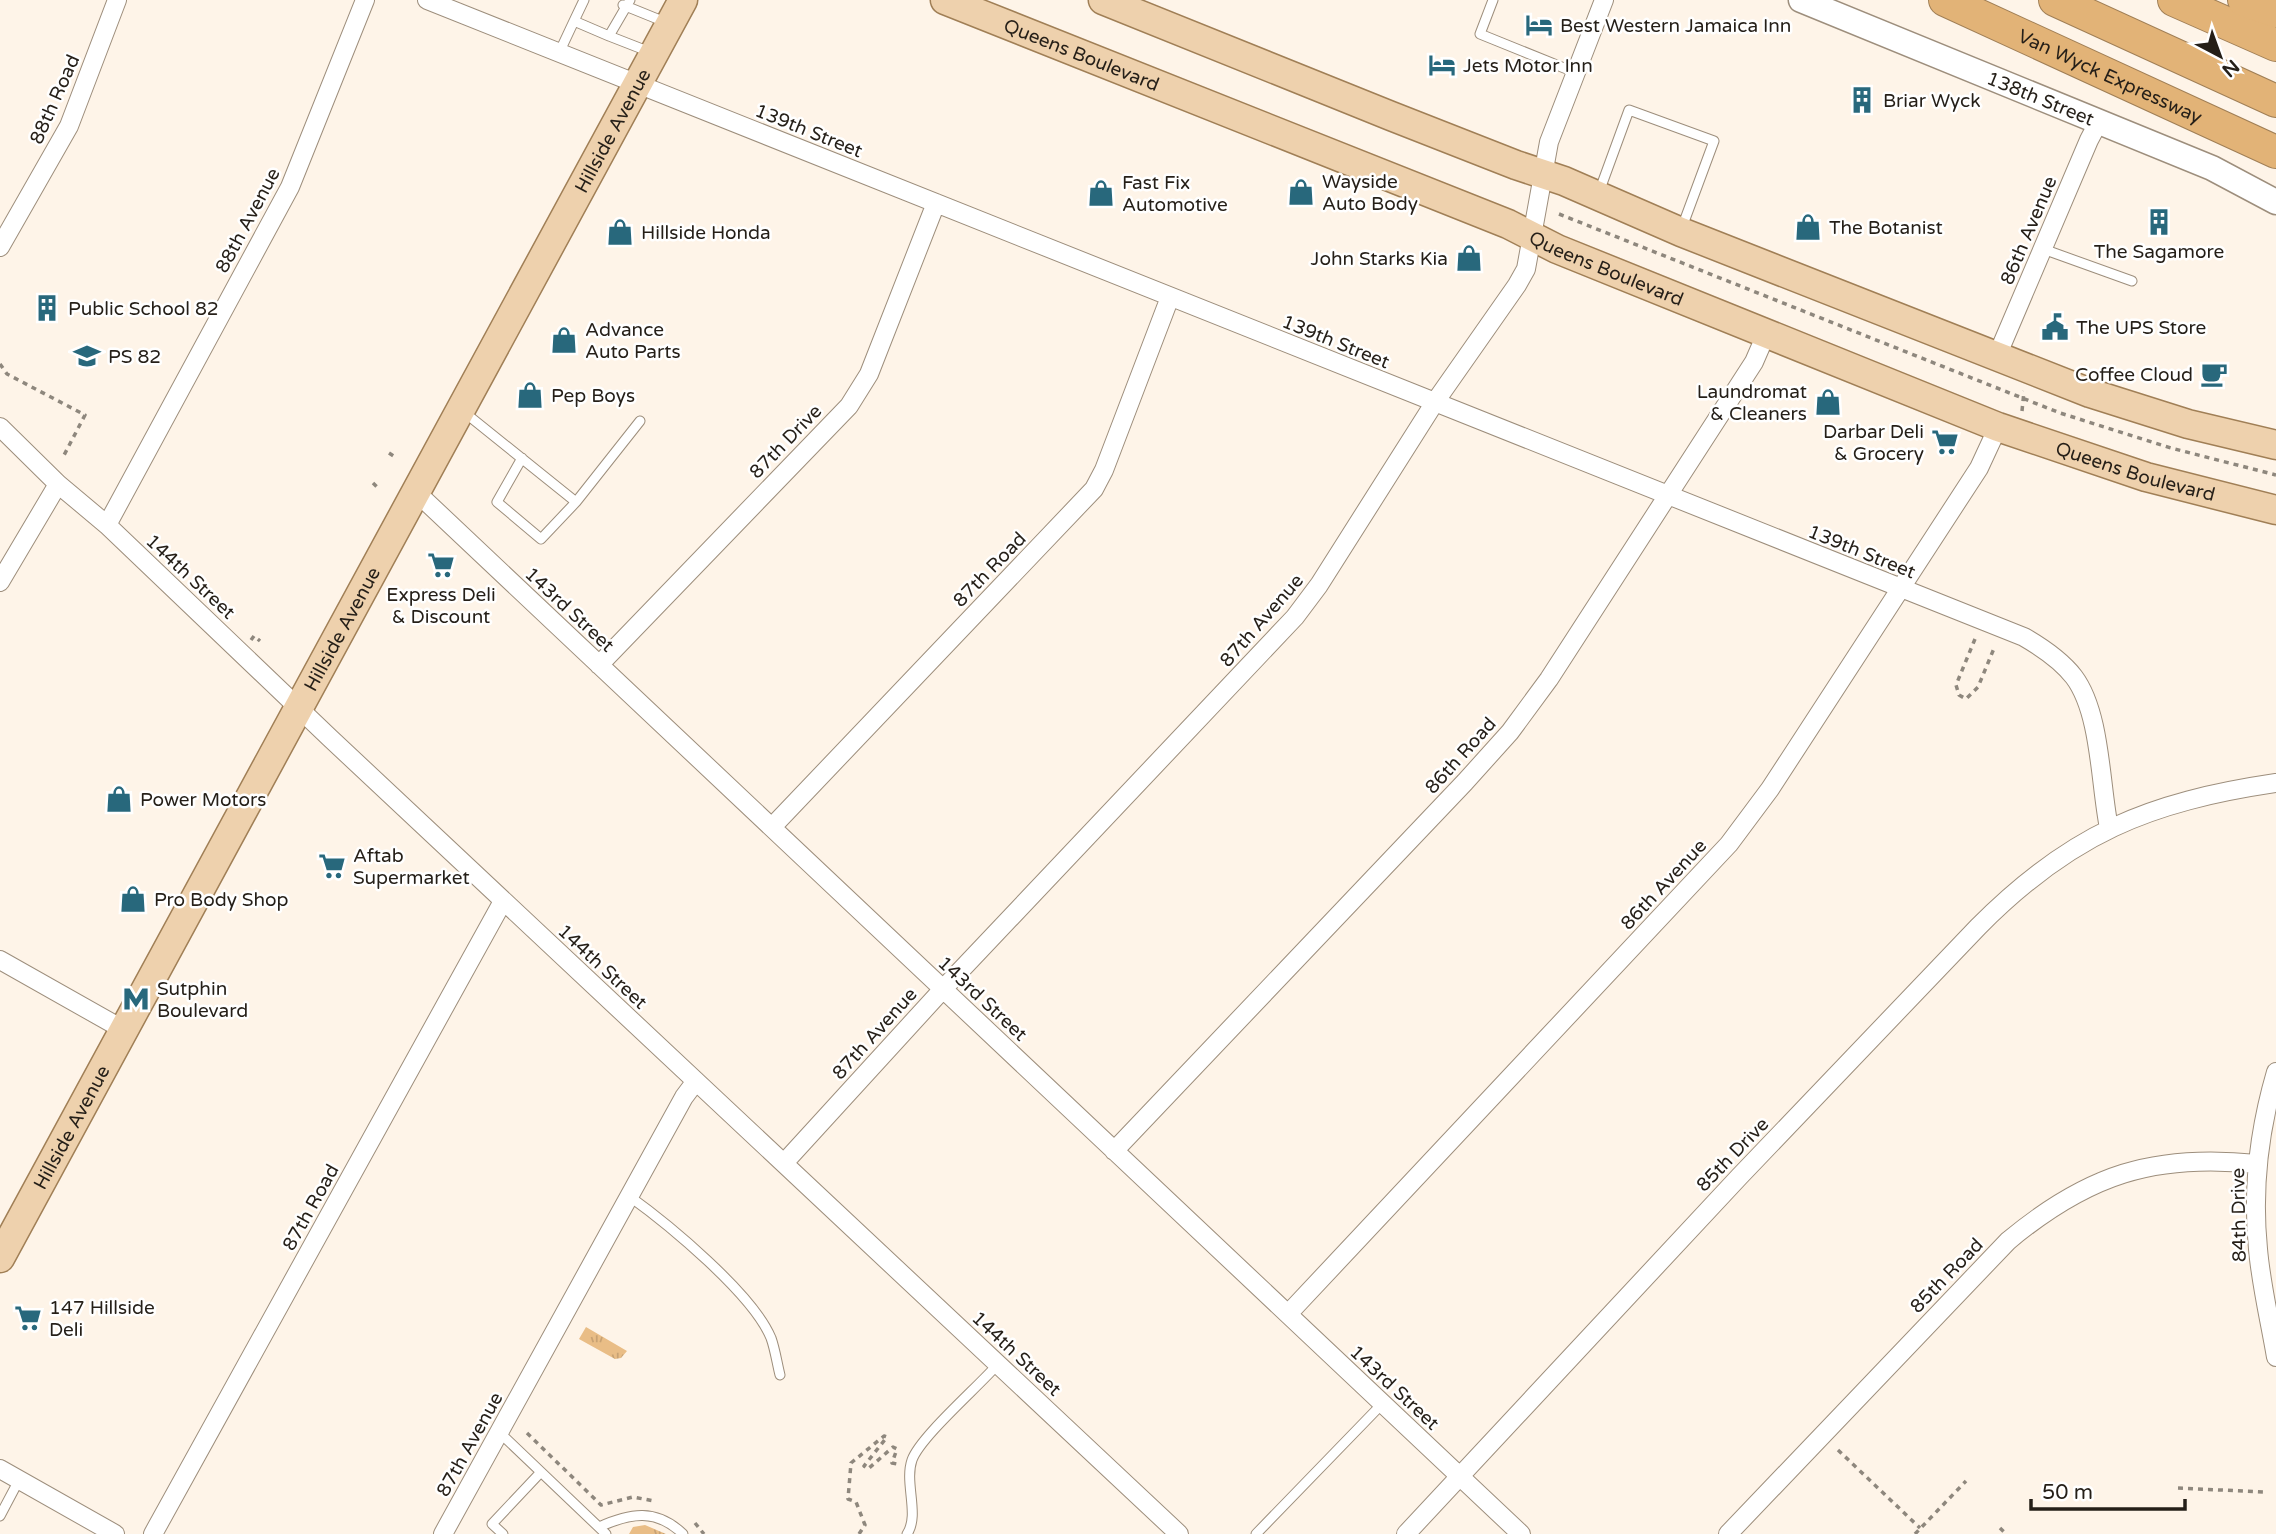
<svg xmlns="http://www.w3.org/2000/svg" width="2276" height="1534" font-family="'Varela Round',sans-serif">
	<style>
		.grass { fill: url(#grass-tufts) }
		.lines { fill: none; stroke-linecap: round; stroke-linejoin: round }
		.lane-casing { stroke: #9d8e7c; stroke-width: 11 }
		.street-casing { stroke: #9d8e7c; stroke-width: 20 }
		.secondary-casing { stroke: #9d8e7c; stroke-width: 27 }
		.primary-casing { stroke: #a07f56; stroke-width: 31 }
		.highway-casing { stroke: #a07f56; stroke-width: 34 }
		.path { stroke: #8e877d; stroke-width: 3.5; stroke-dasharray: 5 5; stroke-linecap: butt }
		.lane { stroke: #fff; stroke-width: 9 }
		.street { stroke: #fff; stroke-width: 18 }
		.secondary { stroke: #fff; stroke-width: 24 }
		.primary { stroke: #eed1ad; stroke-width: 28 }
		.highway { stroke: #e2b377; stroke-width: 32 }
		.labels { text-anchor: middle; stroke-width: 5; stroke-linejoin: round; paint-order: stroke }
		.poi-label { font-size: 19px; fill: #251f18; stroke: #fff; text-anchor: start }
		.street-label { font-size: 19px; fill: #251f18; stroke: #fff }
	</style>
	<defs>
		<pattern id="grass-tufts" width="24" height="20" patternUnits="userSpaceOnUse" patternTransform="scale(1.75)"><rect width="24" height="20" fill="#e9bd86"/><path d="M3 7l-1-3M5 7V3M7 7l1-3M15 17l-1-3M17 17v-4M19 17l1-3" fill="none" stroke="#c8a273"/></pattern>
	</defs>
	<rect width="100%" height="100%" fill="#fef4e8"/>
	<path class="grass" d="M586 1327 627 1351 621 1358 615 1359 579 1339Z
		M645 1525 666 1534H629L633 1527Z"/>
	<g class="lines">
		<defs>
			<path id="lane" d="M584 0 574 21 609 36 630 0
				M1493 0 1480 34 1574 72
				M623 5 665 22
				M609 36 650 52
				M559 53 574 21
				M1599 192 1629 110 1714 141 1681 230
				M2043 249 2132 281
				M464 412 576 502 640 421
				M522 458 497 502 541 539 576 502
				M629 1196C668 1224 753 1294 771 1338 775 1349 777 1363 780 1375
				M499 1432 606 1534
				M0 1516 19 1480
				M599 1527C630 1513 656 1508 683 1534
				M503 1534 492 1524 541 1472
				M907 1534C920 1515 904 1483 912 1460 920 1437 979 1386 998 1364
				M1256 1534 1382 1404"/>
			<path id="street" d="M427 0 2024 637C2043 648 2061 660 2074 677 2101 713 2100 784 2109 828
				M0 247 69 126 117 0
				M1997 356 2089 140 2099 121
				M0 427 58 484 107 525 330 738 1179 1534
				M416 492 1521 1534
				M107 525 290 187 365 0
				M0 582 58 484
				M599 665 849 406 869 374 936 203
				M772 827 1094 489 1104 470 1170 297
				M0 960 124 1030
				M2276 1072C2259 1130 2252 1189 2258 1249 2261 1285 2270 1321 2276 1357
				M1114 1151 1465 782 1510 732 1549 679 1754 362 1767 332
				M784 1163 943 989 1295 617 1319 585 1435 402 1517 285 1526 269 1549 142 1604 0
				M1288 1314 1729 844 1770 789 1979 468 1998 427
				M0 1469 115 1534
				M153 1534 503 901
				M443 1534 684 1097 696 1081
				M1406 1534 1739 1177 1978 927C2070 834 2148 802 2276 783
				M1728 1534 2008 1241C2087 1175 2154 1153 2257 1164"/>
			<g id="secondary">
				<path id="s1" d="M1801 0 2212 168 2276 202"/>
			</g>
			<g id="primary">
				<path id="s2" d="M945 0 1508 224 1557 249 1998 427 2146 477 2276 510"/>
				<path d="M1103 0 1391 116 1516 165 1564 181 1681 232 2090 393 2188 424 2276 445"/>
				<path id="s3" d="M0 1258 683 0"/>
			</g>
			<g id="highway">
				<path id="s4" d="M1945 0 2276 152"/>
				<path d="M2055 0 2276 101"/>
				<path d="M2174 0 2276 45"/>
				<path d="M2244 0 2276 11"/>
			</g>
		</defs>
		<use href="#lane" class="lane-casing"/>
		<use href="#street" class="street-casing"/>
		<use href="#secondary" class="secondary-casing"/>
		<use href="#primary" class="primary-casing"/>
		<use href="#highway" class="highway-casing"/>
		<path class="path" d="M1559 214 2060 413 2171 448 2276 475
			M0 364 7 374 85 415 62 459
			M2022 411 2024 391
			M389 453 395 457
			M373 483 380 490
			M1975 639 1956 685 1959 695 1966 699 1978 687 1995 646
			M251 640 254 636 260 641
			M527 1433 601 1505 633 1497 654 1501
			M1838 1450 1920 1528
			M2178 1488 2263 1492
			M695 1523 704 1534
			M2000 1528 2006 1534
			M859 1534 865 1525 856 1502 848 1499 851 1463 884 1436 887 1437 864 1466 868 1469 893 1447 897 1449 892 1463 897 1464
			M1915 1534 1966 1481"/>
		<use href="#lane" class="lane"/>
		<use href="#street" class="street"/>
		<use href="#secondary" class="secondary"/>
		<use href="#primary" class="primary"/>
		<use href="#highway" class="highway"/>
	</g>
	<defs>
		<symbol id="hotel-bare" viewBox="-9 -9 18 18"><path d="M-6-4.5h1.5V1H6V5H4.5V3h-9V5H-6ZM-4 0a1.8 1.8 0 1 1 3.6 0ZM.5 0V-2.5h3Q6-2.5 6 0Z" fill="#28687c" stroke="#fff" stroke-width="2.5" paint-order="stroke"/></symbol>
		<symbol id="building-bare" viewBox="-9 -9 18 18"><path d="M-4-6H4V6H1V3H-1V6H-4ZM-2.5-4.3h1.7v1.8h-1.7ZM.8-4.3h1.7v1.8H.8ZM-2.5-1h1.7V.8h-1.7ZM.8-1h1.7V.8H.8Z" fill="#28687c" stroke="#fff" stroke-width="2.5" paint-order="stroke"/></symbol>
		<symbol id="shop-bare" viewBox="-9 -9 18 18"><path d="M-5-2.5h2.3a2.7 3.5 0 0 1 5.4 0H5L5.5 6h-11ZM-1.5-2.5h3a1.5 2.3 0 0 0-3 0Z" fill="#28687c" stroke="#fff" stroke-width="2.5" paint-order="stroke"/></symbol>
		<symbol id="civic-bare" viewBox="-9 -9 18 18"><path d="M-.6-6.5H3V-4.5H.6V-3L4-1V1h2V6H-6V1h2V-1L-.6-3ZM-1.2 2.5V6h2.4V2.5Z" fill="#28687c" stroke="#fff" stroke-width="2.5" paint-order="stroke"/></symbol>
		<symbol id="school-bare" viewBox="-9 -9 18 18"><path d="M0-5L7-2L0 1L-7-2ZM-4 1L0 2.5L4 1V4Q0 6-4 4Z" fill="#28687c" stroke="#fff" stroke-width="2.5" paint-order="stroke"/></symbol>
		<symbol id="cafe-bare" viewBox="-9 -9 18 18"><path d="M-5.5-4.5H6V0H3Q3 3.5 0 3.5H-2.5Q-5.5 3.5-5.5 0ZM3-3.2v2h1.7v-2ZM-6 4.5H4V6H-6Z" fill="#28687c" stroke="#fff" stroke-width="2.5" paint-order="stroke"/></symbol>
		<symbol id="supermarket-bare" viewBox="-9 -9 18 18"><path d="M-6-5.5h2.5l.6 2H6L4.5 2H-2.5L-4.4-4H-6ZM-1.5 3.2a1.3 1.3 0 1 0 .1 0ZM3 3.2a1.3 1.3 0 1 0 .1 0Z" fill="#28687c" stroke="#fff" stroke-width="2.5" paint-order="stroke"/></symbol>
		<symbol id="metro-bare" viewBox="-9 -9 18 18"><path d="M-5.5 5V-5H-3L0 0L3-5H5.5V5H3V-.5L0 4L-3-.5V5Z" fill="#28687c" stroke="#fff" stroke-width="2.5" paint-order="stroke"/></symbol>
	</defs>
	<g fill-rule="evenodd">
		<use href="#hotel-bare" x="1520" y="6" width="38" height="38"/>
		<use href="#hotel-bare" x="1423" y="46" width="38" height="38"/>
		<use href="#building-bare" x="1843" y="81" width="38" height="38"/>
		<use href="#shop-bare" x="1282" y="173" width="38" height="38"/>
		<use href="#shop-bare" x="1082" y="174" width="38" height="38"/>
		<use href="#building-bare" x="2140" y="203" width="38" height="38"/>
		<use href="#shop-bare" x="1789" y="208" width="38" height="38"/>
		<use href="#shop-bare" x="601" y="213" width="38" height="38"/>
		<use href="#shop-bare" x="1450" y="239" width="38" height="38"/>
		<use href="#building-bare" x="28" y="289" width="38" height="38"/>
		<use href="#civic-bare" x="2036" y="308" width="38" height="38"/>
		<use href="#shop-bare" x="545" y="321" width="38" height="38"/>
		<use href="#school-bare" x="68" y="337" width="38" height="38"/>
		<use href="#cafe-bare" x="2195" y="355" width="38" height="38"/>
		<use href="#shop-bare" x="511" y="376" width="38" height="38"/>
		<use href="#shop-bare" x="1809" y="383" width="38" height="38"/>
		<use href="#supermarket-bare" x="1926" y="423" width="38" height="38"/>
		<use href="#supermarket-bare" x="422" y="546" width="38" height="38"/>
		<use href="#shop-bare" x="100" y="780" width="38" height="38"/>
		<use href="#supermarket-bare" x="313" y="847" width="38" height="38"/>
		<use href="#shop-bare" x="114" y="880" width="38" height="38"/>
		<use href="#metro-bare" x="117" y="980" width="38" height="38"/>
		<use href="#supermarket-bare" x="9" y="1299" width="38" height="38"/>
	</g>
	<g class="labels">
		<g class="poi-label">
			<text x="1560" y="32">Best Western Jamaica Inn</text>
			<text x="1463" y="72">Jets Motor Inn</text>
			<text x="1883" y="107">Briar Wyck</text>
			<text x="1322" y="188">Wayside<tspan x="1322" dy="22">Auto Body</tspan></text>
			<text x="1122" y="189">Fast Fix<tspan x="1122" dy="22">Automotive</tspan></text>
			<text x="1829" y="234">The Botanist</text>
			<text x="641" y="239">Hillside Honda</text>
			<text x="2159" y="258" text-anchor="middle">The Sagamore</text>
			<text x="1448" y="265" text-anchor="end">John Starks Kia</text>
			<text x="68" y="315">Public School 82</text>
			<text x="2076" y="334">The UPS Store</text>
			<text x="585" y="336">Advance<tspan x="585" dy="22">Auto Parts</tspan></text>
			<text x="108" y="363">PS 82</text>
			<text x="2193" y="381" text-anchor="end">Coffee Cloud</text>
			<text x="1807" y="398" text-anchor="end">Laundromat<tspan x="1807" dy="22">&amp; Cleaners</tspan></text>
			<text x="551" y="402">Pep Boys</text>
			<text x="1924" y="438" text-anchor="end">Darbar Deli<tspan x="1924" dy="22">&amp; Grocery</tspan></text>
			<text x="441" y="601" text-anchor="middle">Express Deli<tspan x="441" dy="22">&amp; Discount</tspan></text>
			<text x="140" y="806">Power Motors</text>
			<text x="353" y="862">Aftab<tspan x="353" dy="22">Supermarket</tspan></text>
			<text x="154" y="906">Pro Body Shop</text>
			<text x="157" y="995">Sutphin<tspan x="157" dy="22">Boulevard</tspan></text>
			<text x="49" y="1314">147 Hillside<tspan x="49" dy="22">Deli</tspan></text>
		</g>
		<g class="street-label">
			<text dy="7" stroke="none"><textPath href="#s2" startOffset="147">Queens Boulevard</textPath></text>
			<text dy="7" stroke="none"><textPath href="#s4" startOffset="182">Van Wyck Expressway</textPath></text>
			<text dy="7" stroke="none"><textPath href="#s1" startOffset="259">138th Street</textPath></text>
			<text transform="translate(54 99) rotate(-66)" y="7">88th Road</text>
			<text transform="translate(809 130) rotate(22)" y="7">139th Street</text>
			<text dy="7" stroke="none"><textPath href="#s3" startOffset="1283">Hillside Avenue</textPath></text>
			<text transform="translate(247 220) rotate(-62)" y="7">88th Avenue</text>
			<text transform="translate(2028 230) rotate(-67)" y="7">86th Avenue</text>
			<text dy="7" stroke="none"><textPath href="#s2" startOffset="714">Queens Boulevard</textPath></text>
			<text transform="translate(1336 341) rotate(22)" y="7">139th Street</text>
			<text transform="translate(785 441) rotate(-46)" y="7">87th Drive</text>
			<text dy="7" stroke="none"><textPath href="#s2" startOffset="1281">Queens Boulevard</textPath></text>
			<text transform="translate(1862 551) rotate(22)" y="7">139th Street</text>
			<text transform="translate(989 569) rotate(-46)" y="7">87th Road</text>
			<text transform="translate(191 576) rotate(43)" y="7">144th Street</text>
			<text transform="translate(570 609) rotate(43)" y="7">143rd Street</text>
			<text transform="translate(1261 620) rotate(-49)" y="7">87th Avenue</text>
			<text dy="7" stroke="none"><textPath href="#s3" startOffset="716">Hillside Avenue</textPath></text>
			<text transform="translate(1460 755) rotate(-48)" y="7">86th Road</text>
			<text transform="translate(1663 884) rotate(-47)" y="7">86th Avenue</text>
			<text transform="translate(603 966) rotate(43)" y="7">144th Street</text>
			<text transform="translate(983 998) rotate(43)" y="7">143rd Street</text>
			<text transform="translate(874 1033) rotate(-48)" y="7">87th Avenue</text>
			<text dy="7" stroke="none"><textPath href="#s3" startOffset="149">Hillside Avenue</textPath></text>
			<text transform="translate(1732 1154) rotate(-46)" y="7">85th Drive</text>
			<text transform="translate(310 1207) rotate(-61)" y="7">87th Road</text>
			<text transform="translate(2238 1215) rotate(-91)" y="7">84th Drive</text>
			<text transform="translate(1946 1275) rotate(-46)" y="7">85th Road</text>
			<text transform="translate(1017 1353) rotate(43)" y="7">144th Street</text>
			<text transform="translate(1395 1387) rotate(43)" y="7">143rd Street</text>
			<text transform="translate(469 1444) rotate(-61)" y="7">87th Avenue</text>
		</g>
	</g>
	<g transform="translate(2220 56) rotate(139)" stroke="#ffffff" stroke-width="5" paint-order="stroke">
	<path d="M0-5L12 26L0 18L-12 26Z" fill="#251f18"/>
	<text y="-10" font-size="19" font-weight="bold" text-anchor="middle" fill="#251f18">N</text>
	</g>
	<path d="M2031 1499v10h154v-10" fill="none" stroke="#251f18" stroke-width="3.5"/>
	<text x="2042" y="1499" font-size="21" fill="#251f18" stroke="#ffffff" stroke-width="5" paint-order="stroke">50 m</text>
</svg>
